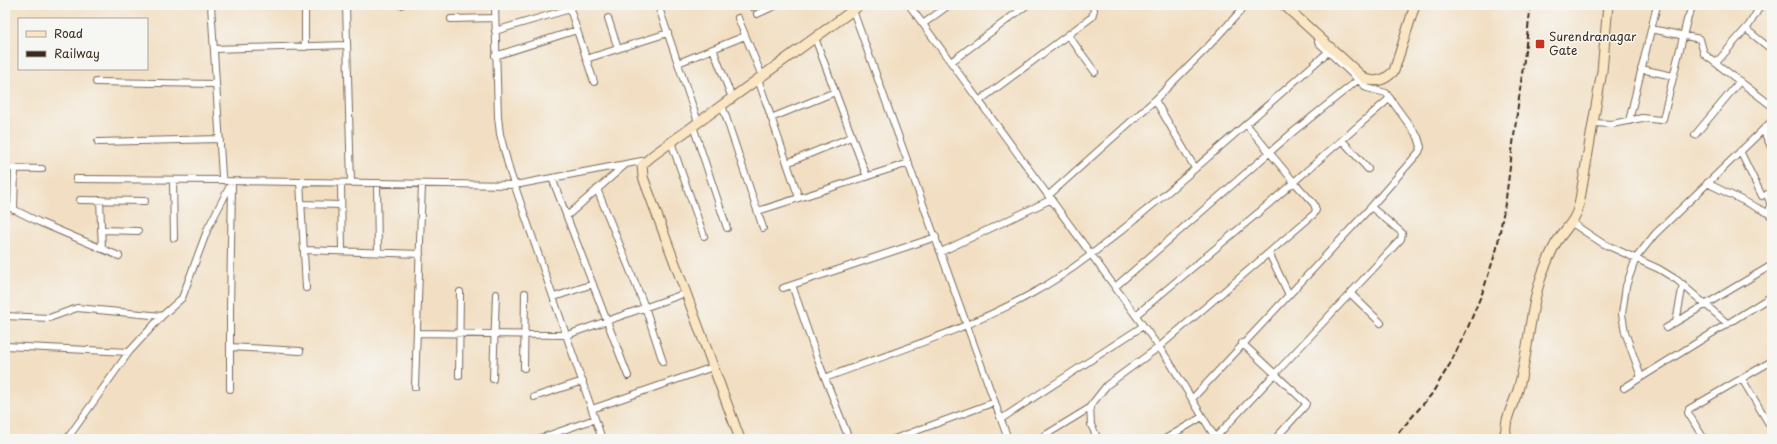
<svg xmlns="http://www.w3.org/2000/svg" width="1777" height="444" font-family="'Playpen Sans',sans-serif">
	<style>
		.lines { fill: none; stroke-linecap: round; stroke-linejoin: round }
		.street-casing { stroke: #7b6958; stroke-width: 8 }
		.secondary-casing { stroke: #7b6958; stroke-width: 11 }
		.street { stroke: #fff; stroke-width: 6 }
		.secondary { stroke: #fbe6c3; stroke-width: 9 }
		.rail { stroke: #3b2a1e; stroke-width: 2; stroke-dasharray: 6 3; stroke-linecap: butt }
		.poi-dot { fill: #c8321e; stroke: #f6f6f2; stroke-width: 1.5 }
		.labels { text-anchor: middle; stroke-width: 3; stroke-linejoin: round; paint-order: stroke }
		.poi-label { font-size: 12px; fill: #3b2a1e; stroke: #f6f6f2; text-anchor: start }
	</style>
	<rect width="100%" height="100%" fill="#f6f6f2"/>
	<filter id="ink" filterUnits="userSpaceOnUse"><feTurbulence type="fractalNoise" baseFrequency=".025" numOctaves="2"/><feDisplacementMap in="SourceGraphic" scale="8" xChannelSelector="R" yChannelSelector="G"/><feConvolveMatrix kernelMatrix="1 2 1 2 8 2 1 2 1" color-interpolation-filters="sRGB"/></filter>
	<filter id="wash" filterUnits="userSpaceOnUse"><feTurbulence type="fractalNoise" baseFrequency=".012" numOctaves="4" result="noise"/><feDisplacementMap in="SourceGraphic" scale="16" xChannelSelector="R" yChannelSelector="G"/><feGaussianBlur stdDeviation="0.9" result="paint"/><feColorMatrix in="noise" values="0 0 0 0 0 0 0 0 0 0 0 0 0 0 0 0 0 1.4 0 .05"/><feComposite in="paint" operator="in"/></filter>
	<g filter="url(#wash)">
		<rect width="100%" height="100%" fill="#f2dfc3"/>
	</g>
	<g filter="url(#ink)">
		<g class="lines">
			<defs>
				<path id="street" d="M211 5 222 176 224 180 226 181 515 185 647 160
					M305 5V47
					M346 5 351 183
					M400 5H401
					M495 5 498 117 500 134 510 172 602 439
					M658 5 698 122
					M751 5 752 7
					M851 5 1008 439
					M909 5 1169 361 1216 439
					M757 14 777 5
					M608 18 618 49
					M738 18 762 76
					M451 19 495 18
					M923 24 949 5
					M1651 29 1700 39 1704 54 1772 106
					M1746 29 1772 50
					M495 31 570 9 594 82
					M1068 35 1095 72
					M815 38 867 177
					M214 49 347 45
					M713 49 732 98
					M495 56 577 30
					M586 59 668 33
					M951 62 1027 5
					M678 63 745 36
					M1716 63 1749 25 1761 5
					M1641 69 1673 76
					M758 79 799 198
					M96 82 215 84
					M1155 100 1195 168
					M979 101 1092 17 1094 10 1092 5
					M722 105 763 228
					M771 118 835 92
					M1629 121 1657 5
					M1593 123 1612 124 1642 118 1660 120 1663 119 1687 20 1693 5
					M693 126 727 228
					M1763 130 1772 149
					M1695 135 1740 81
					M1342 140 1368 169
					M98 142 220 139
					M671 142 704 236
					M1740 151 1762 196
					M787 163 851 137
					M5 168 42 169
					M552 178 628 376
					M76 179 224 180
					M173 180 174 238
					M300 182 306 288
					M341 183 342 251
					M377 183 378 252
					M1707 183 1772 215
					M597 189 645 307 663 362
					M1767 194 1770 203V215
					M1049 195 1155 100 1205 50 1246 5
					M80 200 145 201
					M100 200 102 249
					M301 204 341 205
					M5 205 39 222 119 256
					M14 210 15 168
					M758 211 909 163
					M567 216 626 164
					M1572 223 1602 243 1659 269 1677 280 1728 324
					M101 230 138 231
					M304 250 420 254
					M941 252 1052 199
					M1269 253 1289 295
					M792 285 816 355 849 439
					M1115 287 1293 132 1358 80
					M783 288 936 237
					M1351 294 1381 323
					M554 297 593 284
					M1136 315 1271 202 1390 98
					M5 316 49 318 77 308 162 316
					M1676 322 1683 284
					M1666 328 1772 265
					M417 333 567 335 686 293
					M1242 343 1306 403 1305 406 1275 439
					M5 346 129 352
					M230 347 300 351
					M524 368 525 293
					M459 376 460 292
					M1641 377 1625 332 1622 314 1626 286 1636 258 1655 234 1772 121
					M825 378C894 352 966 330 1031 294 1077 269 1116 235 1156 202 1214 153 1271 102 1328 52
					M493 379 496 294
					M1742 379 1772 429
					M415 387 422 184
					M1624 388 1772 296
					M230 389V309L232 183
					M534 397 583 381
					M1192 399 1371 207 1419 152 1421 147 1418 137 1386 93 1367 88 1318 42
					M1090 407 1091 425 1098 439
					M592 409 713 367
					M1001 419 1143 326
					M1215 438 1401 239 1402 233 1400 231 1371 207
					M67 439 129 352 162 316 182 298 208 228 232 182
					M538 439 595 419
					M894 439 995 402
					M1039 439 1088 409 1107 385 1159 347 1314 214 1316 210 1314 204 1294 182 1246 124
					M1165 439 1202 417
					M1499 439 1505 431
					M1704 439 1688 413 1689 409 1772 361"/>
				<path id="secondary" d="M1284 5 1365 79C1377 83 1385 80 1394 71L1415 5
					M740 439 643 177 642 165 652 156 860 5
					M1507 439C1502 422 1513 406 1518 390 1530 348 1529 302 1547 262 1550 255 1553 247 1558 240 1566 228 1576 220 1579 205L1602 71 1608 5"/>
			</defs>
			<use href="#street" class="street-casing"/>
			<use href="#secondary" class="secondary-casing"/>
			<use href="#street" class="street"/>
			<use href="#secondary" class="secondary"/>
			<path class="rail" d="M1393 439 1431 395 1450 364 1468 327 1483 291 1497 248 1506 198 1531 5"/>
		</g>
	</g>
	<rect class="poi-dot" x="1535" y="39" width="10" height="10" rx="2"/>
	<g class="labels">
		<g class="poi-label">
			<text x="1549" y="41">Surendranagar<tspan x="1549" dy="14">Gate</tspan></text>
		</g>
	</g>
	<rect width="1777" height="444" fill="none" stroke="#f6f6f2" stroke-width="20"/>
	<rect x="18" y="18" width="130" height="52" fill="#f6f6f2" stroke="#aba49d"/>
	<rect x="26" y="31" width="20" height="6" fill="#fbe6c3" stroke="#aba49d"/>
	<text x="54" y="38" font-size="12" fill="#3b2a1e">Road</text>
	<rect x="26" y="51" width="20" height="6" fill="#3b2a1e" stroke="#aba49d"/>
	<text x="54" y="58" font-size="12" fill="#3b2a1e">Railway</text>
</svg>
